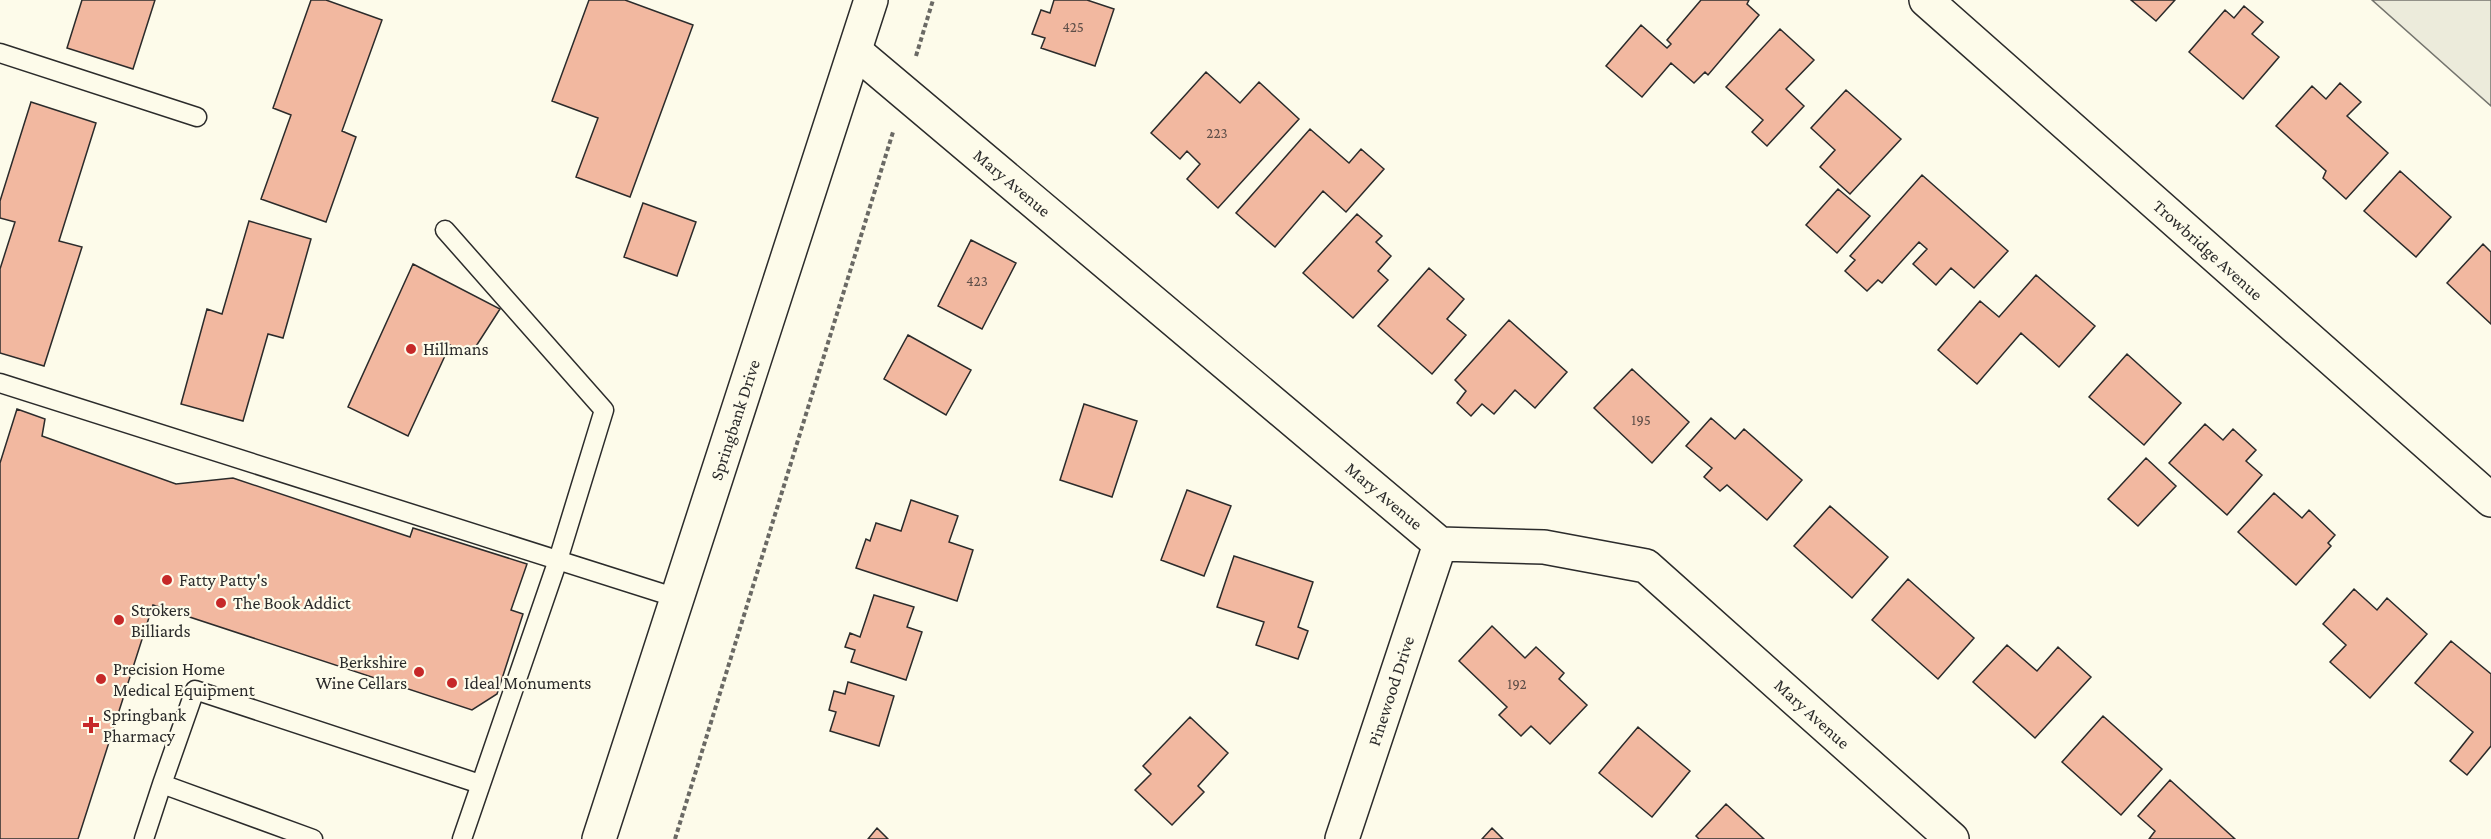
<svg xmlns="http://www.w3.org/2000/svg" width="2491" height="839" font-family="'Crimson Pro',serif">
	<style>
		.green { fill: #ecebdb; stroke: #74746e; stroke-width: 1.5 }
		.building { fill: #f2b8a0; stroke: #2b2b2b; stroke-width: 1.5 }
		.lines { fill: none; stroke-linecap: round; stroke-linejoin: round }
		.lane-casing { stroke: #2b2b2b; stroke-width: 21 }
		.street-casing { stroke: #2b2b2b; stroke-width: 36 }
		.secondary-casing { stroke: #2b2b2b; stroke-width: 36 }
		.path { stroke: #6a6964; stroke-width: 4; stroke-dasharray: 4.5 3; stroke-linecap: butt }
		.lane { stroke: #fdfbea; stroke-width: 18 }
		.street { stroke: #fdfbea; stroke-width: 33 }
		.secondary { stroke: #fdfbea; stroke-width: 33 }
		.poi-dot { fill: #c62828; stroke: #fdfbea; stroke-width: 2 }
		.labels { text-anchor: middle; stroke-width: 4.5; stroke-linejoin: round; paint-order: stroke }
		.number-label { font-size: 15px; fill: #5d4e48 }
		.street-label { font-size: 18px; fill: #2b2b2b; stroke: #fdfbea }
		.poi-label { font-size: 18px; fill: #2b2b2b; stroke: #fdfbea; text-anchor: start }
	</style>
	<rect width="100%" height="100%" fill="#fdfbea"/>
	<path class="green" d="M2372 0H2491V106Z"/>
	<path class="building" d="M82 0H155L133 69 67 48Z
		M311 0H326L382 20 342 131 356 137 326 222 261 199 291 115 273 108Z
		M589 0H625L693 25 630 197 576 177 598 118 552 101Z
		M1054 0H1087L1114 9 1095 66 1041 48 1045 38 1032 34 1041 10 1050 13Z
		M1701 0H1749L1747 4 1759 15 1708 75 1705 72 1694 83 1671 63 1642 97 1606 66 1641 25 1667 48 1671 44 1667 40Z
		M2131 0H2175L2156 21Z
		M2244 6 2263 22 2252 34 2279 57 2243 99 2189 52 2225 10 2234 18Z
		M1780 29 1814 60 1786 89 1804 106 1767 146 1752 132 1763 120 1726 87Z
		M1206 72 1240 103 1259 82 1299 119 1218 208 1187 179 1200 164 1187 151 1180 159 1151 133Z
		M2340 83 2361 102 2347 116 2388 153 2346 199 2323 178 2326 171 2276 126 2312 86 2326 99Z
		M1846 90 1901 139 1850 194 1820 167 1835 150 1811 128Z
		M31 102 96 123 59 241 82 247 44 366 0 353V269L15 222 0 218V201Z
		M1310 129 1349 163 1361 149 1384 169 1346 212 1323 191 1275 247 1236 213Z
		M2400 171 2451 217 2416 257 2364 211Z
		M1922 175 2008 251 1974 288 1951 268 1936 285 1913 264 1927 249 1919 242 1882 283 1878 280 1867 291 1845 271 1855 260 1850 256Z
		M1838 189 1870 216 1837 253 1806 225Z
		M643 203 696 222 677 276 624 257Z
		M1357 214 1382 236 1376 242 1391 256 1378 271 1388 280 1353 318 1303 273Z
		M249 221 311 239 283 338 268 334 243 421 181 404 207 309 222 314Z
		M971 240 1016 263 982 329 938 306Z
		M2483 244 2491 252V324L2447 283Z
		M413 264 500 309 471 354 450 345 408 436 348 407Z
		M1429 268 1464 299 1447 319 1466 335 1432 374 1378 326Z
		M2036 275 2095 326 2059 367 2021 333 1977 384 1938 350 1980 301 1999 317Z
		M1509 320 1567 372 1535 408 1515 390 1494 414 1482 404 1471 416 1457 403 1466 391 1455 380Z
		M908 335 971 370 946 415 884 379Z
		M2127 354 2181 403 2144 445 2089 397Z
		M1632 369 1689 422 1652 463 1594 408Z
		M1084 404 1137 421 1112 497 1060 480Z
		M17 409 45 419 42 436 176 484 233 478 410 537 413 528 527 564 511 610 523 614 497 694 472 710 153 605 78 839H0V463Z
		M1711 418 1735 439 1744 429 1802 480 1767 520 1727 485 1720 491 1704 477 1712 468 1686 446Z
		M2205 424 2223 440 2233 429 2256 450 2246 461 2262 475 2227 515 2169 463Z
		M2146 458 2176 486 2138 526 2108 499Z
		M1187 490 1231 506 1204 576 1161 560Z
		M2274 493 2302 518 2309 510 2335 535 2328 543 2331 546 2296 585 2238 532Z
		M911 500 958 516 949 542 973 550 957 601 856 568 866 539 870 541 876 523 901 531Z
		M1830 506 1888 557 1852 598 1794 546Z
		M1234 556 1313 582 1298 627 1308 631 1298 659 1256 645 1264 622 1217 607Z
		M1908 579 1974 638 1938 679 1872 620Z
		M2354 589 2377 610 2387 598 2427 634 2370 698 2330 662 2346 645 2323 624Z
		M874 595 914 607 907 627 922 632 906 680 851 662 855 650 845 647 850 633 860 637Z
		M1492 626 1525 658 1536 647 1564 673 1559 679 1587 705 1550 744 1531 726 1521 736 1499 715 1507 707 1459 661Z
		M2451 641 2491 674V746L2467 775 2450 761 2473 732 2415 683Z
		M2007 645 2037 671 2058 647 2091 677 2035 738 1973 682Z
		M848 682 894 696 879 746 830 731 836 712 829 710 834 691 845 694Z
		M2103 716 2162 769 2121 815 2062 762Z
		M1190 717 1228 753 1198 786 1204 792 1172 825 1135 790 1151 774 1143 766Z
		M1638 727 1690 771 1652 817 1599 773Z
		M2170 780 2235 839H2149L2155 831 2138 816Z
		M1726 804 1764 839H1699L1696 836Z
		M877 828 888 839H868Z
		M1492 828 1503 839H1482Z"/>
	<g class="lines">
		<defs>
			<path id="lane" d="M0 53 197 117
				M445 230 604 410 558 560 462 839
				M0 383 677 598
				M162 784 195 690 480 784
				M144 839 162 784 313 839"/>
			<path id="street" d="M1926 0 2491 500
				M855 51 1440 544 1544 547 1646 566 1952 839
				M1342 839 1440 544"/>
			<path id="secondary" d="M599 839 871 0"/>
		</defs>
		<use href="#lane" class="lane-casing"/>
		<use href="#street" class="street-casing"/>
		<use href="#secondary" class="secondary-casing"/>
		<path class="path" d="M916 56 933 0
			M675 839 893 132"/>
		<use href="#lane" class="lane"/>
		<use href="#street" class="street"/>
		<use href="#secondary" class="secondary"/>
	</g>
	<g class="poi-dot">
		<circle cx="411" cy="349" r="6"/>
		<circle cx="167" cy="580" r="6"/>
		<circle cx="221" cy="603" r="6"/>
		<circle cx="119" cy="620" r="6"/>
		<circle cx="419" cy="672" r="6"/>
		<circle cx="101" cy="679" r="6"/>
		<circle cx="452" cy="683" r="6"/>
		<path d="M88 716h6v6h6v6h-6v6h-6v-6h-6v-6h6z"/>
	</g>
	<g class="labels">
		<g class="number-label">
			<text x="1073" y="32">425</text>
			<text x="1217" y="138">223</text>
			<text x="977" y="286">423</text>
			<text x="1641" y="425">195</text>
			<text x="1517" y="689">192</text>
		</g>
		<g class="street-label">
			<text transform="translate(1012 183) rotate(40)" y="6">Mary Avenue</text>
			<text transform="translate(2208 250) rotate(42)" y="6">Trowbridge Avenue</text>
			<text transform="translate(735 420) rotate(-72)" y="6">Springbank Drive</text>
			<text transform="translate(1384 496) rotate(40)" y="6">Mary Avenue</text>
			<text transform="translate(1391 691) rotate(-72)" y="6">Pinewood Drive</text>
			<text transform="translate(1812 714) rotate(42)" y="6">Mary Avenue</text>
		</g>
		<g class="poi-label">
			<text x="423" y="355">Hillmans</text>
			<text x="179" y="586">Fatty Patty's</text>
			<text x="233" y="609">The Book Addict</text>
			<text x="131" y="616">Strokers<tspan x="131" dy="21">Billiards</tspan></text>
			<text x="407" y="668" text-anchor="end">Berkshire<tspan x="407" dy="21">Wine Cellars</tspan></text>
			<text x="113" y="675">Precision Home<tspan x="113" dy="21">Medical Equipment</tspan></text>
			<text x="464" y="689">Ideal Monuments</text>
			<text x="103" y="721">Springbank<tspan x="103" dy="21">Pharmacy</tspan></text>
		</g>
	</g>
</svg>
